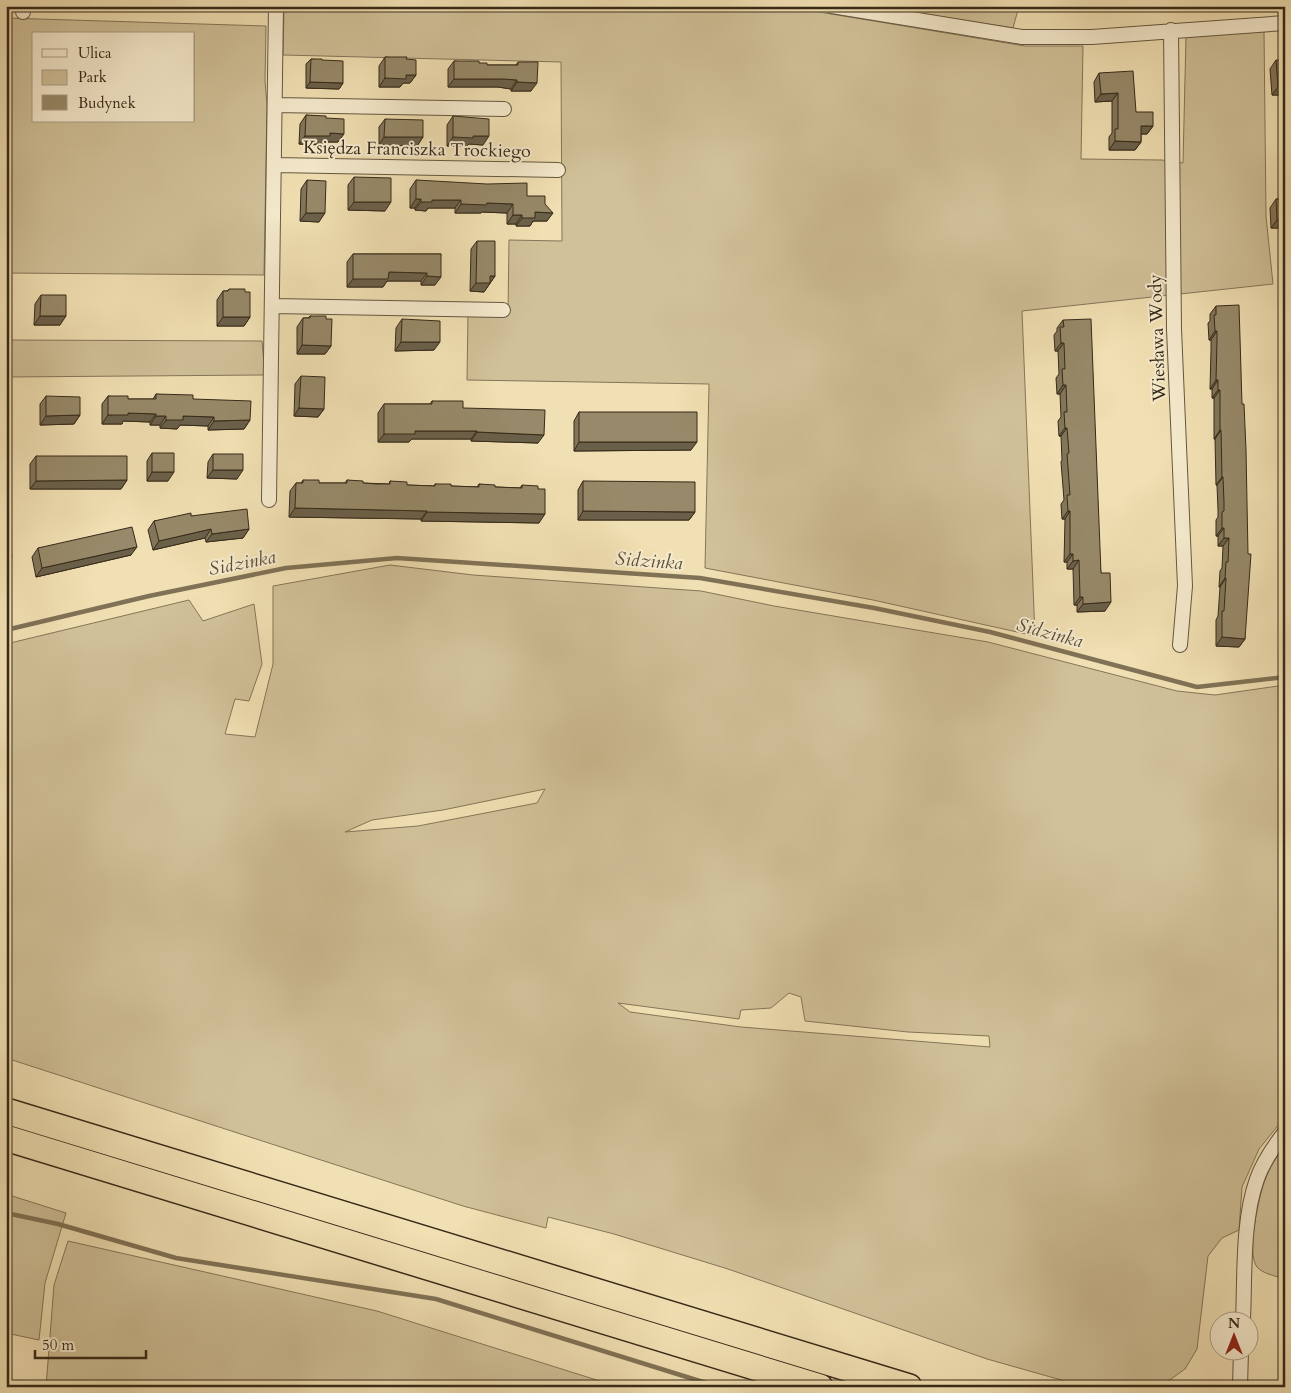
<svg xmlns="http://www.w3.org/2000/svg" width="1291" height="1393" font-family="Cardo,serif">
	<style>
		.green { fill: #d1c199; stroke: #847659; fill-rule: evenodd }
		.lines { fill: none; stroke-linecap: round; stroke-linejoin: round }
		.stream { stroke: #807256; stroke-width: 4.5 }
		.minor-casing { stroke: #655840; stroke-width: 16 }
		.motorway-casing { stroke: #362a19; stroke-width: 28 }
		.minor { stroke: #f6ebce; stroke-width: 14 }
		.motorway { stroke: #f1e0b3; stroke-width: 25 }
		.wall { fill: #82765a; stroke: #362a19 }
		.shaded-wall { fill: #6a604a; stroke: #362a19 }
		.building { fill: #978969; stroke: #362a19 }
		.labels { text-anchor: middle; stroke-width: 4; stroke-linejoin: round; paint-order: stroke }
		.street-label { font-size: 18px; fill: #362a19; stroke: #f6ebce }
		.water-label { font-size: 19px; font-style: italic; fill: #5b4e38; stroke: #f6ebce }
	</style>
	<rect width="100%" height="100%" fill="#f1e0b3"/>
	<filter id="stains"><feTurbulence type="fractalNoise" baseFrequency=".004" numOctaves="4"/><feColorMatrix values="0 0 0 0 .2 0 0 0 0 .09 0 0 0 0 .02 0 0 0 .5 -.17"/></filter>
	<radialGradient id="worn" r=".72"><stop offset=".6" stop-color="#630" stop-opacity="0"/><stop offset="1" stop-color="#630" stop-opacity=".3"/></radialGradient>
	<path class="green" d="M284 6H783L1025 46H1083L1081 159 1162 160 1183 163 1186 36 1264 31 1266 216 1273 284 1022 311 1035 636 873 600 705 568 709 384 467 380 468 313H508L509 240 562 241 561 62 283 55Z
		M875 6H1019L1013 28Z
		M6 18 266 26 265 81 267 105 264 275 6 273ZM34 34H194V121H34Z
		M6 340 262 341 265 375 6 377Z
		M390 565 473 575 701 591 774 606 988 642 1177 691 1215 695 1285 685V1117L1259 1149 1242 1187 1239 1230 1222 1238 1208 1256 1197 1349 1185 1369 1160 1387H1086L987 1359 728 1269 614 1234 548 1217 546 1228 463 1206 6 1058V644L189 600 203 621 254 604 262 664 249 701 235 699 225 734 255 737 273 664V586ZM545 789 537 803 418 826 345 832 372 820 443 810ZM789 993 801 997 805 1021 908 1032 989 1036 990 1047 741 1027 630 1012 618 1003 739 1019 741 1010 771 1008Z
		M1285 1147V1279C1276 1276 1263 1274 1257 1267 1246 1253 1259 1196 1265 1180 1270 1167 1276 1157 1285 1147Z
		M6 1194 66 1213 45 1283 39 1340 6 1333Z
		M68 1241 377 1311 619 1387H46L54 1285Z"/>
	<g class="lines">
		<path class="stream" d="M6 630 149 596 286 568 397 558 700 578 874 608 990 632 1197 687 1285 677
			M6 1213 58 1224 176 1258 436 1299 719 1387"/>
		<defs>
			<path id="minor" d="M832 6 1022 37H1092L1285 23
				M23 12V6
				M1171 30 1174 329 1185 586 1180 645
				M276 105 504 109
				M275 165 558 170
				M273 306 503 310
				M269 500 276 6
				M1243 1320C1245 1275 1242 1221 1257 1179 1263 1162 1274 1146 1285 1132
				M1240 1387 1241 1350"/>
			<path id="motorway" d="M6 1111 909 1387
				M6 1138 820 1387"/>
		</defs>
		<use href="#minor" class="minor-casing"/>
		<use href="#motorway" class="motorway-casing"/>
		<use href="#minor" class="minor"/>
		<use href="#motorway" class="motorway"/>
	</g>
	<path class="wall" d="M385 57 406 59 416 75 410 83H403L400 87H379V66Z
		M311 59 322 60 343 83 339 89 306 88V64Z
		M1276 60 1285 95H1272L1270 69Z
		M454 61 479 63 487 65H516L518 62 531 91H511V89L498 87H448V69Z
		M1099 73 1136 112 1153 126 1147 134H1141V142L1135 150H1109V137L1112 133V101L1095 102 1094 82Z
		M306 115 326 118 338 142H326L324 145 299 144 300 124Z
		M453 116 483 145 469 144 467 146H447V125Z
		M385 119 423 137 417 146 379 145V127Z
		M354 177 385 211 348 210V185Z
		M307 180 319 222 300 221 301 189Z
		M416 180 527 196 545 204 547 221H533L530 226H516V224H507V213L482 212 481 213H455V208H428L426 211 415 210V208H410V189Z
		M1285 193V228H1271L1270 208 1276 199H1280Z
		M477 241 495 276 484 292 470 291 471 249Z
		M353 254H441L435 285H421V281H387L383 287H347V262Z
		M229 289 250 317 244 326H217V300L223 291H227Z
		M41 295 60 325H34L35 304Z
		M1216 306 1245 639 1239 647 1216 646V620L1218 616 1220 587H1219L1220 571 1222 568 1223 546H1218V536H1216V520L1218 517V510L1217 485H1216L1215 439H1214V398H1212V389H1210L1211 350V340H1209L1208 323 1210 321V314Z
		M310 316 326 319 331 346 325 354H297V327L303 318H308Z
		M402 319 434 350 395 351 396 328Z
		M1063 320 1101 573 1105 611 1077 612V605H1074L1073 569H1067V562H1064L1065 519H1062L1061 504 1064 500 1061 462 1062 460 1061 436H1059L1058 421 1061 417 1060 394H1057L1056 378 1059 374 1058 351H1055L1054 335 1057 331V328Z
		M301 376 324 409 318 417 294 416 295 384Z
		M156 394 193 399 250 420 244 429 208 430V426L180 425 177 429 160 428V425H150V422L123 421 122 424H102V404L108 396 128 399H153Z
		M46 396 80 415 74 424 40 425V404Z
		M432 401 463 408 538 443 471 441V439H412L409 442H378V413L384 404H430Z
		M579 412 691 450 574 451V421Z
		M152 453 168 481H147V461Z
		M213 454 237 479 207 478 208 462Z
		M36 456 127 480 121 489H30V464Z
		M303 480 319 483H345L347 480 363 483 389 484 390 481 407 485 434 486 435 484 451 486 477 487 479 484 495 487 520 488 522 485 539 523 421 521V519L289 517 290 491 296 483H301Z
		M583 481 695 512 689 520H578V490Z
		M191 516 249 529 243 538 206 542 205 538 153 550 148 530 154 521Z
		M38 548 131 555 36 577 32 557Z"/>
	<path class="shaded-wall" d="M406 75H416L410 83H403L400 87H379L385 78Z
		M454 79H504L517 80 511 89 498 87H448Z
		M310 82 343 83 339 89 306 88Z
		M517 82 537 83 531 91H511Z
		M1285 86V95H1272L1278 87Z
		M1118 93 1112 101 1095 102 1101 94Z
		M1141 126H1153L1147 134H1135Z
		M330 133 344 134 338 142H326L324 145 299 144 305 136Z
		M473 136H489L483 145 469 144 467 146H447L453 137Z
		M384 137H423L417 146 379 145Z
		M1115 141 1141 142 1135 150H1109Z
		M416 199H421L415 208H410Z
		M432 200H461L455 208H428L426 211 415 210 421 202Z
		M354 202H391L385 211 348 210Z
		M487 203 513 204 507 213 482 212 481 213H455L461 204Z
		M535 212 553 213 547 221H533L530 226H516L522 218Z
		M306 213H325L319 222 300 221Z
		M513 215H522L516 224H507Z
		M1277 220H1285V228H1271Z
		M389 272 427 273 421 281H387L383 287H347L353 279Z
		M427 276 441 277 435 285H421Z
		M490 276H495L484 292 470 291 476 283Z
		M40 316H66L60 325H34Z
		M223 317H250L244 326H217Z
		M1215 331H1217L1211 340H1209Z
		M401 342H440L434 350 395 351Z
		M1061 343H1064L1058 351H1055Z
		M302 345 331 346 325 354H297Z
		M1216 380H1218L1212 389H1210Z
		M1063 385H1066L1060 394H1057Z
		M1218 390H1220L1214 398H1212Z
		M299 408 324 409 318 417 294 416Z
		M128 413 156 414 150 422 123 421 122 424H102L108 415Z
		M80 415 74 424 40 425 46 416Z
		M156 416H166L160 425H150Z
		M183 416 214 417 208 426 180 425 177 429 160 428 166 420Z
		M250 420 244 429 208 430 214 421Z
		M1065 428H1067L1061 436H1059Z
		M1220 430H1221L1215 439H1214Z
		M415 431H477L471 439H412L409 442H378L384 434Z
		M477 432 544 435 538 443 471 441Z
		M579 442H697L691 450 574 451Z
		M213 470H243L237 479 207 478Z
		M152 472H174L168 481H147Z
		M1222 477H1223L1217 485H1216Z
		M127 480 121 489H30L36 481Z
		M295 508 427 511 421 519 289 517Z
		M583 511 695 512 689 520H578Z
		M1068 511H1070L1065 519H1062Z
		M427 512 545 514 539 523 421 521Z
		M1222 528H1224L1218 536H1216Z
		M211 529 205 538 153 550 159 541Z
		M249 529 243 538 206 542 212 534Z
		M1224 538H1229L1223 546H1218Z
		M137 547 131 555 36 577 42 568Z
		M1070 554H1073L1067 562H1064Z
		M1079 560 1073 569H1067L1073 561Z
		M6 574H11L6 581Z
		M1225 578H1226L1220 587H1219Z
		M1080 597H1083L1077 605H1074Z
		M1111 602 1105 611 1077 612 1083 604Z
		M1222 637 1245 639 1239 647 1216 646Z"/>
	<path class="building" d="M385 57H407L406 59 416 60V75H406V79L385 78Z
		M311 59H322V60L343 61V83L310 82Z
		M1276 60H1285V86L1278 87Z
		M454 61H479V63H487V65H518V62H538L537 83 517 82V80L504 79H454Z
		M1133 71 1136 112H1153V126H1141V142L1115 141V129H1118V93L1101 94 1099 73Z
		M306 115 326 116V118L344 119V134L330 133V136H305Z
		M453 116 489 119V136H473V138L453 137Z
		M385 119 423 120V137H384Z
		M354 177 391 178V202H354Z
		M307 180 326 181 325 213H306Z
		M416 180 487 184 527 183V196H545V204L553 213 535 212V218H522V215H513V204L487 203 486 205 461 204V200H432V202H421V199H416Z
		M1285 193V220H1277L1276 199H1285Z
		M477 241H495V276H490V283H476Z
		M353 254H441V277L427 276V273L389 272 388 279H353Z
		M229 289H245V292H250V317H223V291H228Z
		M41 295H66V316H40Z
		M1239 305 1242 404H1244L1246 450 1248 554H1251L1245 639 1222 637V611H1224L1226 578H1225L1226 562H1228L1229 538H1224V528H1222V512L1224 511V502L1223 477H1222L1221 430H1220V390H1218V380H1216L1217 341V331H1215L1214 315H1216V306Z
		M310 316H326V319H332L331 346 302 345 303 318H310Z
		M402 319 440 321V342H401Z
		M1091 319 1101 573H1110L1111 602 1083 604V597H1080L1079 560 1073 561V554H1070V511H1068L1067 495H1070L1067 454 1069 453 1067 428H1065L1064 412H1067L1066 385H1063L1062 369H1065L1064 343H1061L1060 327H1064L1063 320Z
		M301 376 325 377 324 409 299 408Z
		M156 394 193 395V399L251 401 250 420 214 421V417L183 416V420H166V416H156V414L128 413V415H108V396H128V399H156Z
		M46 396 80 397V415L46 416Z
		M432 401H463V408L545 410 544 435 477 432V431H415V434H384V404H432Z
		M579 412H697V442H579Z
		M152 453H174V472H152Z
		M213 454H243V470H213Z
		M36 456H127V480L36 481Z
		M303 480H319V483H347V480L363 481V483L376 484H390V481L407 482V485L435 486V484H451V486L479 487V484L495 485V487L522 488V485L538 486V489H545V514L427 512V511L295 508 296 483H303Z
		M583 481 695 482V512L583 511Z
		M247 509 249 529 212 534 211 529 159 541 154 521 191 513V516Z
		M132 527 137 547 42 568 38 548Z
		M6 554H12L11 574H6Z"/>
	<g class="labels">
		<g class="street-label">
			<text transform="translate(417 149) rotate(1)" y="6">Księdza Franciszka Trockiego</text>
			<text transform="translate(1157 338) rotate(-92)" y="6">Wiesława Wody</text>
		</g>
		<g class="water-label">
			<text transform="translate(649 560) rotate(4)" y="7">Sidzinka</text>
			<text transform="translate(242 562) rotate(-11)" y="7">Sidzinka</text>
			<text transform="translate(1050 632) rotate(15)" y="7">Sidzinka</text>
		</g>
	</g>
	<rect width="1291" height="1393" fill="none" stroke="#f1e0b3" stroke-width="25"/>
	<rect x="8" y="8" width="1276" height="1378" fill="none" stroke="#362a19" stroke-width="2.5"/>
	<rect x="12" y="12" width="1266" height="1368" fill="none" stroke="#362a19"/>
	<rect x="32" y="32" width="162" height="90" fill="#f6ebce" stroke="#a99e86"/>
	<rect x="42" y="49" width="25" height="8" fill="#f6ebce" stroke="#a99e86"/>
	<text x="78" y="58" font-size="15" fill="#362a19">Ulica</text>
	<rect x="42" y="70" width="25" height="15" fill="#d1c199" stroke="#a99e86"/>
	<text x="78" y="82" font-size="15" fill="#362a19">Park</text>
	<rect x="42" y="95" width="25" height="15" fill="#978969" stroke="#a99e86"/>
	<text x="78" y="108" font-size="15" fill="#362a19">Budynek</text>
	<g transform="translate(1234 1336)"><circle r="24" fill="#f6ebce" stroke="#a99e86"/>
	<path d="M0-4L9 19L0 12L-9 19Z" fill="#8f2418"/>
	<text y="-8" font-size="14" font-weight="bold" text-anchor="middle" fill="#362a19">N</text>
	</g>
	<path d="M35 1350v8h111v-8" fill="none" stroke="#362a19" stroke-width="2.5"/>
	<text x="42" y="1350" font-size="15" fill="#362a19" stroke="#f6ebce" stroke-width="4" paint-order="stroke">50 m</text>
	<rect width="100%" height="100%" filter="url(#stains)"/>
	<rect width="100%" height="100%" fill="url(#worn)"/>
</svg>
